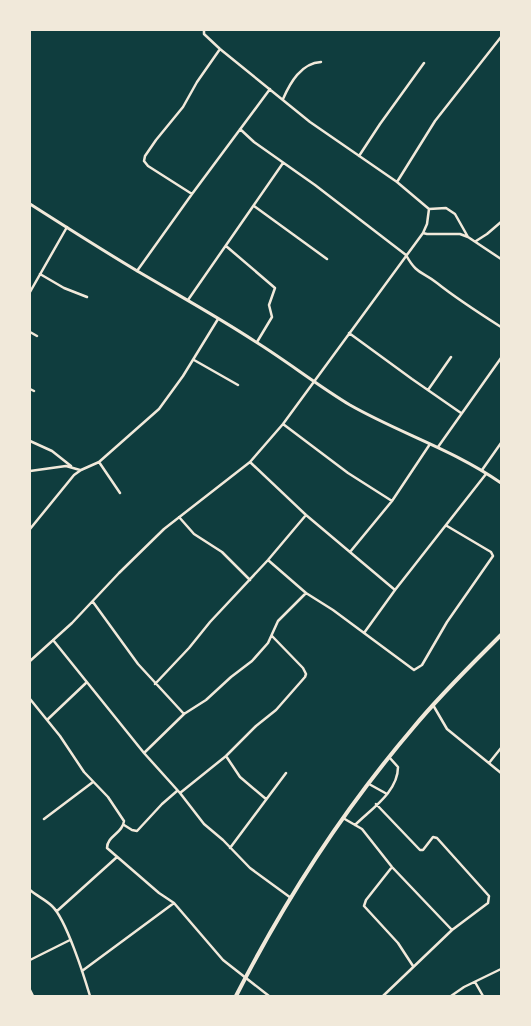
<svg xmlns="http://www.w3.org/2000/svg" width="531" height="1026" font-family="Cabin,sans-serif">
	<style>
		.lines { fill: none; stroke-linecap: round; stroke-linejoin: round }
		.minor { stroke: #f1e9da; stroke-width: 2.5 }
		.tertiary { stroke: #f1e9da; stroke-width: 3 }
		.trunk { stroke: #f1e9da; stroke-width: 4 }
	</style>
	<rect width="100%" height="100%" fill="#0f3d3e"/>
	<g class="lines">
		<path class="minor" d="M204 30V34L220 49 310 122 397 182 429 209
			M283 99C290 83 301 63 321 62
			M240 129 254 142 315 185 406 255C417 275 422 271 437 283 457 299 479 313 501 327
			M359 156 380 124 424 63
			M397 182 435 121 501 37
			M192 194 148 166 144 161 145 156 156 140 183 107 197 82 220 49
			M254 206 327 259
			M446 208 455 214 468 237 460 234H427L423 233 427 224 429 209Z
			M468 237 501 259
			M476 241 487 234 501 222
			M226 246 275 288 269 305 272 317 257 342
			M137 271 192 194 270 89
			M40 274 64 288 87 297
			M30 292 67 227
			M188 300 283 163
			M30 332 37 336
			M349 333 412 379 461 413
			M194 360 238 385
			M30 389 34 391
			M428 390 451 357
			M283 424 348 473 392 501
			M30 441 52 451 71 466
			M438 447 501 358
			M99 462 120 493
			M250 462 306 515 395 590
			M482 470 501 443
			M30 471 66 466 80 470
			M179 517 194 534 222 552 250 580
			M30 529 74 475 81 470 99 462 159 409 183 376 218 319
			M350 552 392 501 430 444
			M268 560 306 593 333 610 414 670 422 665 447 622 493 556 491 552 447 526
			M93 602 138 664 184 714
			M364 633 395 590 486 474
			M53 640 144 753 184 714 206 700 231 677 252 661 268 643 278 621 306 593
			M30 661 72 623 119 573 164 529 250 462 283 424 423 233
			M155 684 189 648 210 622 268 560 306 515
			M30 699 60 736 84 772 108 797 124 821C123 833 107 836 107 848L159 893 174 903 223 960 269 996
			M433 705 447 729 501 773
			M47 720 87 682
			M144 753 180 793 226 756 256 726 276 710 305 677 306 674 303 668 272 636
			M226 756 240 777 266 799
			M489 763 501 748
			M369 784 387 794
			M180 793 204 824 223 840 250 868 291 898
			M376 804 420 850H423L433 837 437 838 489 896 488 903 452 930 383 996
			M343 818 362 829 392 867 452 930
			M44 819 93 782
			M124 825 132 830 137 831 162 804 177 791
			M355 825C371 809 398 792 398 767L389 757
			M230 848 286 773
			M392 867 366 900 364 906 398 943 413 966
			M30 890C37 896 46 900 52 906 66 919 84 976 90 996
			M57 911 117 857
			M30 960 70 940
			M82 971 174 903
			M475 982 483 996
			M30 990 33 996
			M451 996 464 987 501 969"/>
		<path class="tertiary" d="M30 204C66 227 102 250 139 272 178 295 218 317 256 342 288 362 317 385 350 405 399 433 454 450 501 483"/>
		<path class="trunk" d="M236 996C285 900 343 810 413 728 440 695 471 665 501 635"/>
	</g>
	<rect width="531" height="1026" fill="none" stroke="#f1e9da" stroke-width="62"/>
</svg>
